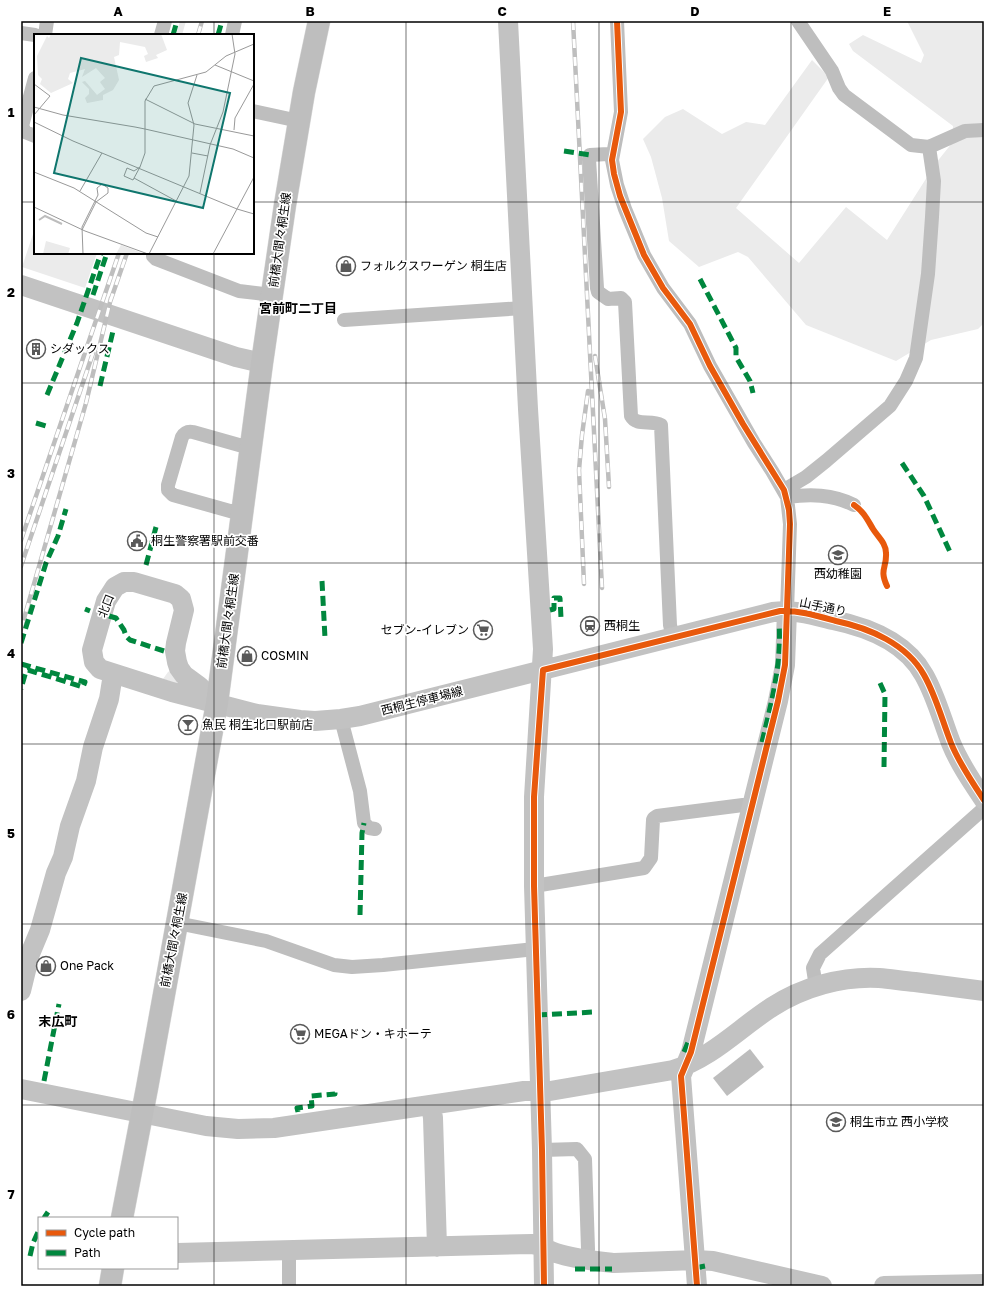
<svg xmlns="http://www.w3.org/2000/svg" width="1005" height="1307" font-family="'Golos Text','Noto Sans JP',sans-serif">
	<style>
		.green { fill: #ebebeb }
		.water { fill: #bdbdbd }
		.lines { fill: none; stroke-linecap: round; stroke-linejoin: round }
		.primary-casing { stroke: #dbdbdb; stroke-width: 23 }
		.street { stroke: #bebebe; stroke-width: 14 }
		.secondary { stroke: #c2c2c2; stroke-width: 20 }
		.primary { stroke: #bebebe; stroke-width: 22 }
		.rail-casing { stroke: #bebebe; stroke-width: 4.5 }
		.rail { stroke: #fff; stroke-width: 3; stroke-dasharray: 9; stroke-linecap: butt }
		.quiet { stroke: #00873e; stroke-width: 5; stroke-dasharray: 10 5; stroke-linecap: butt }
		.cycleway-casing { stroke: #fff; stroke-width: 8 }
		.cycleway { stroke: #e8590c; stroke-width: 6 }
		.grid { fill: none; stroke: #000; stroke-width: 1; stroke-opacity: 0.55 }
		.labels { text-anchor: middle; stroke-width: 3.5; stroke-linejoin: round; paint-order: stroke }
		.street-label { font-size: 12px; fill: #000; stroke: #fff }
		.poi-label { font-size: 12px; fill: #000; stroke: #fff; text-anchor: start }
		.neighbourhood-label { font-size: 13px; font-weight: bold; fill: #000; stroke: #fff }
		.inset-river { fill: none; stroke: #bdbdbd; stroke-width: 2 }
		.inset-road { fill: none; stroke: #999; stroke-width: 1 }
		.view { fill: #0f766e; fill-opacity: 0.15; stroke: #0f766e; stroke-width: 2 }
		.inset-edge { fill: none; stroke: #000; stroke-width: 2 }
		.neatline { fill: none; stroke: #000; stroke-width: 1.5 }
		.grid-label { font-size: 13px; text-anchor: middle; font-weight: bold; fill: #000 }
	</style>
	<rect width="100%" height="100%" fill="#fff"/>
	<path class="green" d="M180 21H186L182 35H176Z
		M907 21H984V323L978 329 931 340 896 361 806 325 748 257 738 252 699 267 669 241 662 198 651 157 643 139 665 117 683 109 722 134 746 122 765 125 812 60 829 77 736 208 799 263 846 207 887 240 936 163 952 143 953 126 853 51 849 44 863 35 921 63 924 55Z
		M35 228V253H97L85 288 22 267Z
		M170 671 179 684 163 679 168 672Z"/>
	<path class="water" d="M750 1049 764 1067 727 1096 713 1078Z"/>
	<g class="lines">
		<defs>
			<path id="primary" d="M122 1218 147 1088 217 703 262 363 285 205 304 92 319 21
				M110 1286 113 1268"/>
		</defs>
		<use href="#primary" class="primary-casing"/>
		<path class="street" d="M617 21 621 112 612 160 617 185 625 209 644 255 663 288 690 324 710 366 754 443 772 471 787 497 790 524 787 611
			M798 21 832 71 839 88 844 95 911 145 929 147 965 131 984 130
			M21 33 35 35
			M45 35 47 21
			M161 35 165 21
			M232 35 235 21
			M35 78 22 126 25 132 35 136
			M253 111 299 121
			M613 155 608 154 590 155 589 159 597 288 598 292 608 299 621 298 625 302 631 416C637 427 651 419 661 425L670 625 673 638
			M154 253 153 256 156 259 239 291 272 295
			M344 320 523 308
			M784 490 806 477 826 461 890 406 906 381 916 358 928 274 932 217 934 181 929 147
			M787 497C810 494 832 494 854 505
			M243 513 230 511 173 495 168 490V485L182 437C185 432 188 431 193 432L239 445 252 447
			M341 719 360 791 364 823 369 828 375 829
			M534 886 644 868 651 858 653 820 654 818 657 816 743 805 752 806
			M177 923 266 941 334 965 352 967 383 965 535 949
			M816 987 813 968 820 954 981 811 984 807
			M542 1150 577 1149 585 1159 588 1249 586 1260
			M289 1286V1250"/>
		<path class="secondary" d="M508 21 528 409 543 649 534 797V886L542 1150 544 1286
			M21 285 236 357 262 363
			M217 703 199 686 184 675 179 668 177 662 175 651 176 643 184 610 181 599 175 594 134 582H124L115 587 106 601 92 650 94 662 100 669 172 692 257 714 300 720 315 721 341 719 360 716 773 612C793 609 813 615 833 620 867 627 906 642 924 675 936 696 942 720 951 743 959 763 972 782 984 800
			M21 991 30 954 40 930 56 873 63 857 70 826 86 781 93 747 109 699 113 674
			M21 1089 206 1126 238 1129 274 1128 524 1091H550L673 1070C713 1057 738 1029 772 1007 803 987 842 976 879 978 891 979 903 981 915 982 938 985 961 988 984 991
			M431 1105 433 1118 437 1247
			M177 1253 532 1244C541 1245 547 1250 556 1253 574 1259 595 1261 614 1263L696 1260 713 1261 822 1286
			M697 1286 681 1076 691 1052 778 701 785 665 787 611
			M884 1286 984 1284"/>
		<use href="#primary" class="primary"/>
		<defs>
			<path id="rail" d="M573 21 602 588
				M198 35 202 21
				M110 302 127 253
				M595 356 605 419 609 487
				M21 540 119 253
				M21 566 93 353
				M584 584 579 470 582 435 588 391
				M21 629 86 403 111 298"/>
		</defs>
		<use href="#rail" class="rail-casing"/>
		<use href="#rail" class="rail"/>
		<path class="quiet" d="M173 35 177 21
			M218 35 222 21
			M564 151 590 155
			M700 279 736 348V357L750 381 753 393
			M93 295 107 253
			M100 386 113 331
			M47 395 77 323 101 253
			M36 423 49 427
			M902 463 924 496 951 554
			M146 565 156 527
			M322 581 325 638
			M85 609 90 611
			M550 610 554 609V598H560L561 618
			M109 616 116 618 124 630 126 636 130 640 164 651
			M21 643 46 563 58 536 66 509
			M21 664 85 682 83 687 28 670 26 671 21 689
			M880 683 885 694 884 767
			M762 742C771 704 782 663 779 624
			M360 915 362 833 364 823
			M537 1015 594 1012
			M684 1052 689 1040
			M44 1081 59 1004
			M298 1112 297 1108 312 1106 311 1096 335 1094V1092
			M44 1218 48 1212
			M30 1256 33 1243 39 1230
			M575 1269H612
			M699 1269 700 1267 705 1266"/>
		<defs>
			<path id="cycleway" d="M617 21 621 112 612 160 614 174 620 196 644 255 663 288 690 324 710 366 743 424 784 490 789 510 790 524 785 665 778 701 691 1052 681 1076 697 1286
				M854 505C864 512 867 519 873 529 878 537 886 543 886 553 887 568 879 569 887 586
				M544 1286 542 1150 534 886V797L543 670 780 611C799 610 818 616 836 621 869 628 907 644 924 675 936 696 942 720 951 743 959 763 972 782 984 800"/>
		</defs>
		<use href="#cycleway" class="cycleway-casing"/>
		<use href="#cycleway" class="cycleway"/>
	</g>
	<path class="grid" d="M214 21V35M406 21V1286M599 21V1286M791 21V1286M21 202H35M253 202H984M214 253V1286M21 383H984M21 563H984M21 744H984M21 924H984M21 1105H984"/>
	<defs>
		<symbol id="shop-ring" viewBox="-11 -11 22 22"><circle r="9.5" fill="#fff" stroke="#595959" stroke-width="1.5"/><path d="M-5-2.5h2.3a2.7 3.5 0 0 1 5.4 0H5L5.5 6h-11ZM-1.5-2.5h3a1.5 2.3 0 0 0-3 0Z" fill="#595959"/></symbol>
		<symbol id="building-ring" viewBox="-11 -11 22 22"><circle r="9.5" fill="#fff" stroke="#595959" stroke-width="1.5"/><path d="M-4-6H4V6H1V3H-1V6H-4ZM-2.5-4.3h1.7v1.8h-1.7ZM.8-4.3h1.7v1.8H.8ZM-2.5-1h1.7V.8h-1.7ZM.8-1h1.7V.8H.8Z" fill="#595959"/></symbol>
		<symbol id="civic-ring" viewBox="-11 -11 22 22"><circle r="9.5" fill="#fff" stroke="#595959" stroke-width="1.5"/><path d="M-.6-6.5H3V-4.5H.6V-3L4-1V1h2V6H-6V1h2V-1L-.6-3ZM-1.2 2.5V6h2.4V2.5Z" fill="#595959"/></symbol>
		<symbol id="school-ring" viewBox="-11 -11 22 22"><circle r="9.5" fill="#fff" stroke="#595959" stroke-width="1.5"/><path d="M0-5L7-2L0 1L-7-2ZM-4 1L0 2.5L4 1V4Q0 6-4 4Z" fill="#595959"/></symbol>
		<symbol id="station-ring" viewBox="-11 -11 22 22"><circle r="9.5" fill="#fff" stroke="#595959" stroke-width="1.5"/><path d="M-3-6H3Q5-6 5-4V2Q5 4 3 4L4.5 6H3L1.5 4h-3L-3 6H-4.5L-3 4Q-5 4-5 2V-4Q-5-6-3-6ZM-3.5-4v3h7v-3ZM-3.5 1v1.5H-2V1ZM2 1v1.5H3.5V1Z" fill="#595959"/></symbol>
		<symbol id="supermarket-ring" viewBox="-11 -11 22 22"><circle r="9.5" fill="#fff" stroke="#595959" stroke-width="1.5"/><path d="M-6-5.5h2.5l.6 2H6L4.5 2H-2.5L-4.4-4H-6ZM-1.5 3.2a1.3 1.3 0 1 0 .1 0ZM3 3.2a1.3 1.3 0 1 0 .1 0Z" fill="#595959"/></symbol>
		<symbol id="bar-ring" viewBox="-11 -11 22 22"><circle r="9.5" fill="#fff" stroke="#595959" stroke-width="1.5"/><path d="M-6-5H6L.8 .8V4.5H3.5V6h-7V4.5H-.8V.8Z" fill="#595959"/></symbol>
	</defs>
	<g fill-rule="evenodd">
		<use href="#shop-ring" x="335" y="255" width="22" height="22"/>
		<use href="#building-ring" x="25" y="338" width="22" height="22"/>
		<use href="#civic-ring" x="126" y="530" width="22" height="22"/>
		<use href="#school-ring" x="827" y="544" width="22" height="22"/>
		<use href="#station-ring" x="579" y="615" width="22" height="22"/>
		<use href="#supermarket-ring" x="472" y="619" width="22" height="22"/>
		<use href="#shop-ring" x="236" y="645" width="22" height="22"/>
		<use href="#bar-ring" x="177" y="714" width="22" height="22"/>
		<use href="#shop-ring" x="35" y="955" width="22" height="22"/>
		<use href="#supermarket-ring" x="289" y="1023" width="22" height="22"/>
		<use href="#school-ring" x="825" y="1111" width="22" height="22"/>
	</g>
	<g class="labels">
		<g class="street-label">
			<text transform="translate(280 240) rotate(-82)" y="4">前橋大間々桐生線</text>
			<text transform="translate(106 606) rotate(-68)" y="4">北口</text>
			<text transform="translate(823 607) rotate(12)" y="4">山手通り</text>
			<text transform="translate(228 621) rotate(-82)" y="4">前橋大間々桐生線</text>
			<text transform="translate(422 701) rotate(-14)" y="4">西桐生停車場線</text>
			<text transform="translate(174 940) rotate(-79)" y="4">前橋大間々桐生線</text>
		</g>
		<g class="poi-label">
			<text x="360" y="270">フォルクスワーゲン 桐生店</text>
			<text x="50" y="353">シダックス</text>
			<text x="151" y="545">桐生警察署駅前交番</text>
			<text x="838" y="578" text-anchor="middle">西幼稚園</text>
			<text x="604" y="630">西桐生</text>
			<text x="469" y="634" text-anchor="end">セブン-イレブン</text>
			<text x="261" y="660">COSMIN</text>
			<text x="202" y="729">魚民 桐生北口駅前店</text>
			<text x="60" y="970">One Pack</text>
			<text x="314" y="1038">MEGAドン・キホーテ</text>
			<text x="850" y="1126">桐生市立 西小学校</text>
		</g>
		<g class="neighbourhood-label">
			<text x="298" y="313">宮前町二丁目</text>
			<text x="58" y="1026">末広町</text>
		</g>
	</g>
	<g transform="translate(34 34)">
		<rect width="220" height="220" fill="#fff"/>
		<path d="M17 0H127L133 16 122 21 124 24 112 28 110 22 114 20 111 13 86 8 85 21 80 23 85 46 79 56 69 61V66L53 69 51 64 55 60V55L48 48 51 47 63 61 71 55 66 48 71 44 62 34 48 43 51 35 36 39 34 45 39 49 17 59 6 50 8 45 4 41 3 22 13 2 15 4ZM12 207 36 214 34 220H9ZM87 211 111 220H82Z" fill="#ebebeb"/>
		<path class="inset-river" d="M5 186 11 182 28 190"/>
		<path class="inset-road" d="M220 10 192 22 172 38 120 52 111 67V95L199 115 220 124M181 31 220 47M0 50 16 62 0 81M111 65 161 90 220 102M0 73 29 81 101 93M0 88 39 107 203 175M101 93 111 95V119L106 133M200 96 201 84 220 50M158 119 174 122M106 133 99 146 90 142 93 134 100 137ZM0 138 40 154 112 199 124 203M100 144 144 168M46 157 68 119M166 159 176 111 189 78 201 20 198 0M0 173 51 197 114 220M203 175 220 180M48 196 62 168 74 159V154L68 150 63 154 64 161 48 193 49 220M115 220 155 142 160 91 154 69 163 41M179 220 220 143"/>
		<path class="view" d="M47 24 196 59 169 174 20 139Z"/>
		<rect width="220" height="220" class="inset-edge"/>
	</g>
	<rect width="1005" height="1307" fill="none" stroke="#ffffff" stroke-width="44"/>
	<rect x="38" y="1217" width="140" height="52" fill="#ffffff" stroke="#999999"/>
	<rect x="46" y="1230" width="20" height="6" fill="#e8590c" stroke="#999999"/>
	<text x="74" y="1237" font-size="12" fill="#000000">Cycle path</text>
	<rect x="46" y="1250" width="20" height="6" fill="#00873e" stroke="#999999"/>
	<text x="74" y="1257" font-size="12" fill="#000000">Path</text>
	<rect x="22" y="22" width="961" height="1263" class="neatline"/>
	<g class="grid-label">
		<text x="118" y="16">A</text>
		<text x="310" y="16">B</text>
		<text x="502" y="16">C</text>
		<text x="695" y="16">D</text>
		<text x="887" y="16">E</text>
		<text x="11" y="117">1</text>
		<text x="11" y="297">2</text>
		<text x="11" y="478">3</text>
		<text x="11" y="658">4</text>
		<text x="11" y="838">5</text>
		<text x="11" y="1019">6</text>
		<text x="11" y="1199">7</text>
	</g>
</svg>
